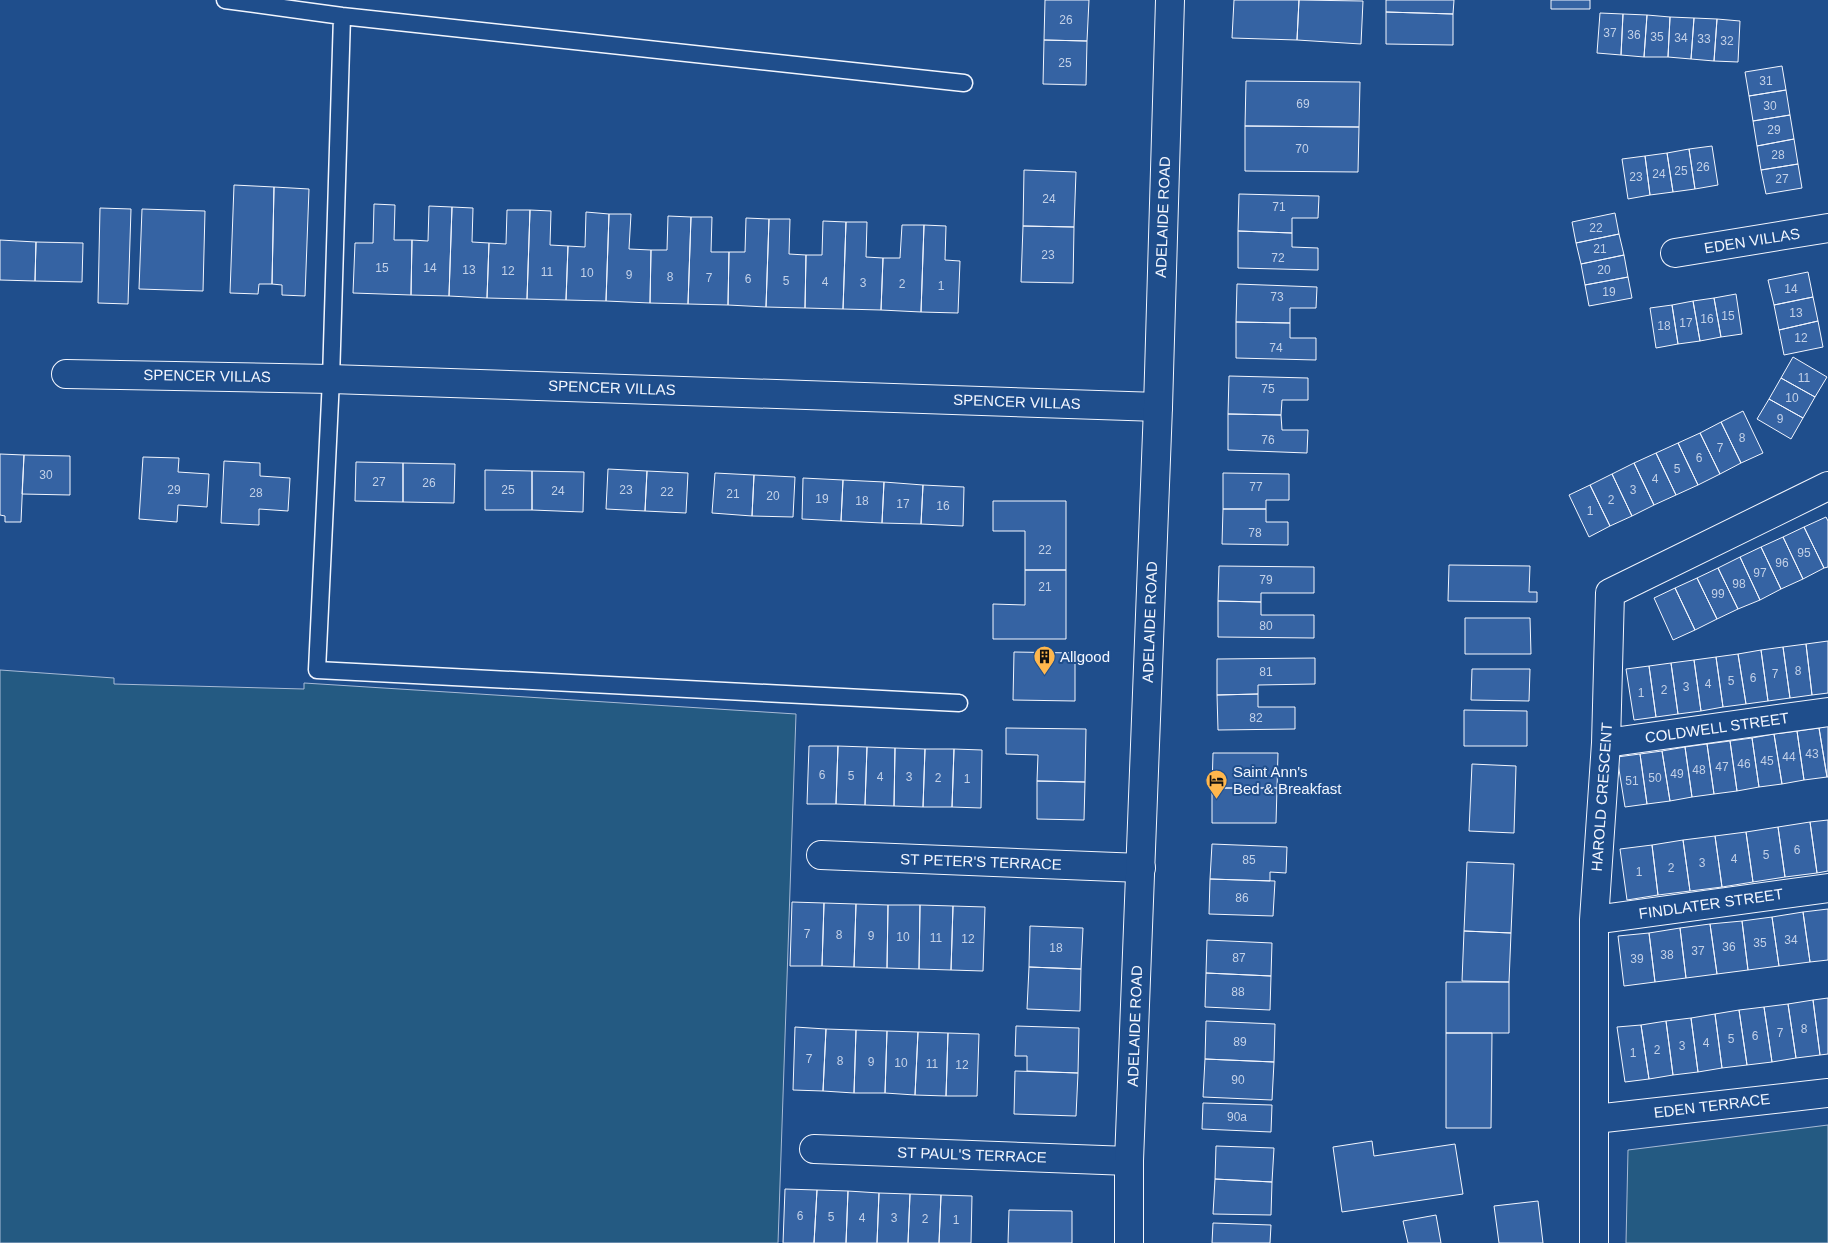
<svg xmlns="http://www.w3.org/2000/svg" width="1828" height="1243" font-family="Helvetica,sans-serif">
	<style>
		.green { fill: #245a82; stroke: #a8bbd7 }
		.building { fill: #3563a3; stroke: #f2f6ff }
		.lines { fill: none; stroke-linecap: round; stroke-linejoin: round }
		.service-casing { stroke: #f2f6ff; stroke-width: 19 }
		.minor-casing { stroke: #f2f6ff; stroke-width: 30 }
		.tertiary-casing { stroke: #f2f6ff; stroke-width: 30 }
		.service { stroke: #1f4e8c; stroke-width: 16 }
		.minor { stroke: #1f4e8c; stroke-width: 28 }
		.tertiary { stroke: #1f4e8c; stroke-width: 28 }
		.labels { text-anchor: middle; stroke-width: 4; stroke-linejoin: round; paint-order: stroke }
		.number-label { font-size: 12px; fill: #c3d1e8 }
		.street-label { font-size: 15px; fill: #f2f6ff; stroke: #1f4e8c }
		.poi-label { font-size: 15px; fill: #f2f6ff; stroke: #1f4e8c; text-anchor: start }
	</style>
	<rect width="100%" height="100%" fill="#1f4e8c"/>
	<path class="green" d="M0 670 114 678V684L304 689V683L796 714 778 1243H0Z
		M1828 1125V1243H1626L1628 1150Z"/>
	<path class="building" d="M1045 0H1089L1087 41 1044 40Z
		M1234 0H1299L1297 40 1232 38Z
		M1299 0 1363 1 1361 44 1297 40Z
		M1386 0H1454L1453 14 1386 12Z
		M1551 0H1590V9H1551Z
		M1386 12 1453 14V45L1386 44Z
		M1600 13 1623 14 1621 55 1597 53Z
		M1623 14 1647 15 1644 57 1621 55Z
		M1647 15 1670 17 1668 57H1644Z
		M1670 17 1694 18 1691 59 1668 57Z
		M1694 18 1717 19 1714 61 1691 59Z
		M1717 19 1740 21 1738 62 1714 61Z
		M1044 40 1087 41 1086 85 1043 84Z
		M1782 66 1786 90 1749 96 1745 72Z
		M1246 81 1360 82 1359 127 1245 126Z
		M1786 90 1790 115 1753 121 1749 96Z
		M1790 115 1794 139 1757 146 1753 121Z
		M1245 126 1359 127 1358 172 1245 171Z
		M1794 139 1798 164 1761 170 1757 146Z
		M1712 146 1718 185 1695 189 1689 149Z
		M1689 149 1695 189 1673 192 1667 153Z
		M1667 153 1673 192 1650 195 1645 156Z
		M1645 156 1650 195 1628 199 1622 159Z
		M1798 164 1802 188 1766 194 1761 170Z
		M1024 170 1076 172 1074 227 1023 226Z
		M234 185 274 187 272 284H259L258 294 230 293Z
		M274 187 309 189 305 296 282 295V285L272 284Z
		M1239 194 1319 196 1318 218H1292V233L1238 231Z
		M374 204 395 205 394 240H412L411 295 353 293 355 243H373Z
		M429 206 452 207 449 296 411 295 412 240 428 241Z
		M452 207 473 208 472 242 489 243 487 298 449 296Z
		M100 208 131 209 128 304 98 303Z
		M142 209 205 211 203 291 139 289Z
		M507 210H530L527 299 487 298 489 243 506 244Z
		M530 210 551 211 550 245 568 246 566 300 527 299Z
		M586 212 609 214 606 301 566 300 568 246 585 247Z
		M1615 213 1619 234 1576 243 1572 222Z
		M609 214H631L629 249 651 250 650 303 606 301Z
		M668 216 691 217 688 304 650 303 651 250H667Z
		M691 217H712L711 252H729L728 305 688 304Z
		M746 218 769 219 766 307 728 305 729 252H745Z
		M769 219H790L789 254 806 255 805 308 766 307Z
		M823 221 846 222 843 309 805 308 806 255H822Z
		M846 222H867L866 257 883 258 881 310 843 309Z
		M902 225H924L921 312 881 310 883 258H900Z
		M924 225 946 226 945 260 960 261 958 313 921 312Z
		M1023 226 1074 227 1073 283 1021 282Z
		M1238 231 1292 233V247L1318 248V270L1238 268Z
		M1619 234 1624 255 1581 264 1576 243Z
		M0 240 36 242 35 281 0 280Z
		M36 242 83 243 82 282 35 281Z
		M1624 255 1628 277 1585 285 1581 264Z
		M1808 272 1813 297 1774 305 1768 280Z
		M1628 277 1632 298 1589 306 1585 285Z
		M1237 284 1317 287 1316 308H1290V323L1236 322Z
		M1736 294 1742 334 1721 337 1714 298Z
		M1813 297 1818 321 1779 330 1774 305Z
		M1714 298 1721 337 1700 341 1693 301Z
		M1693 301 1700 341 1678 344 1672 305Z
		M1672 305 1678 344 1656 348 1650 308Z
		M1818 321 1823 347 1784 355 1779 330Z
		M1236 322 1290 323V338H1316V360L1236 358Z
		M1793 357 1827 377 1815 397 1781 378Z
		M1229 376 1308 378V400H1282L1281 415 1228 414Z
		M1781 378 1815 397 1803 418 1769 399Z
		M1769 399 1803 418 1791 439 1757 419Z
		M1743 411 1763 453 1741 463 1721 422Z
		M1228 414 1281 415 1282 430H1308L1307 453 1228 450Z
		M1721 422 1741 463 1720 474 1700 433Z
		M1700 433 1720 474 1698 485 1678 443Z
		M1678 443 1698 485 1676 495 1656 453Z
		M1656 453 1676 495 1654 505 1634 463Z
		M0 454 24 455 21 522H5V516L0 515Z
		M24 455 70 456V495L22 494Z
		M143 457 179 458 178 472 209 474 207 507 178 505 177 522 139 519Z
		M224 461 260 463V476L290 478 288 511 259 509V525L221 523Z
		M356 462 403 463V502L355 501Z
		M403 463 455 464 454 503 403 502Z
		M1634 463 1654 505 1632 516 1612 474Z
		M608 469 647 471 645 511 606 509Z
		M485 470 532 471V510H485Z
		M532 471 584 472 583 512 532 510Z
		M647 471 688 473 686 513 645 511Z
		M715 473 754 475 752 516 712 513Z
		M1223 473 1289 474V500H1266V509H1223Z
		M1612 474 1632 516 1610 526 1590 485Z
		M754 475 795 477 793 517 752 516Z
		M803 478 843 480 841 521 802 519Z
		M843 480 884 482 882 523 841 521Z
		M884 482 923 485 921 524 882 523Z
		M923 485 964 487 963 526 921 524Z
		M1590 485 1610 526 1589 537 1569 495Z
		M993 501H1066V570H1025V531H993Z
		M1223 509H1266V522H1288V545L1222 544Z
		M1826 517 1828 521V567L1824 568 1804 527Z
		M1804 527 1824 568 1803 579 1783 537Z
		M1783 537 1803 579 1781 589 1761 547Z
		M1761 547 1781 589 1760 600 1740 557Z
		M1740 557 1760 600 1738 609 1718 568Z
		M1449 565 1530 566 1529 592H1537V602L1448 601Z
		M1219 566 1314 567V593H1261V602L1218 601Z
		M1718 568 1738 609 1717 619 1697 578Z
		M1025 570H1066V639H993V604L1025 605Z
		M1697 578 1717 619 1695 630 1675 588Z
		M1675 588 1695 630 1673 640 1654 598Z
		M1218 601 1261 602V615H1314V638L1218 637Z
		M1465 618H1530L1531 654H1465Z
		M1828 641V693L1812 695 1806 644Z
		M1806 644 1812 695 1790 698 1783 647Z
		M1783 647 1790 698 1768 701 1761 650Z
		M1761 650 1768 701 1746 704 1738 654Z
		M1014 652 1075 653V701L1013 700Z
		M1738 654 1746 704 1723 707 1716 657Z
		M1716 657 1723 707 1701 711 1694 660Z
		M1315 658V684L1258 685V694L1217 695V659Z
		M1694 660 1701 711 1678 714 1671 663Z
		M1671 663 1678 714 1656 717 1649 666Z
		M1649 666 1656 717 1634 720 1626 669Z
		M1472 669H1530L1529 701 1471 700Z
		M1258 694V707H1295V729L1218 730 1217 695Z
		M1464 710 1527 711V746H1464Z
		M1828 726V777H1827L1819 728Z
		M1006 728 1086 729 1085 782 1037 781 1038 755 1006 754Z
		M1819 728 1827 777 1804 780 1797 731Z
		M1797 731 1804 780 1782 784 1774 734Z
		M1774 734 1782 784 1759 787 1752 738Z
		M1752 738 1759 787 1737 791 1730 741Z
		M1730 741 1737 791 1714 794 1707 744Z
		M1707 744 1714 794 1692 797 1685 747Z
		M809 746H838L836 804H807Z
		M838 746 867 747 865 805 836 804Z
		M867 747 895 748 894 806 865 805Z
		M1685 747 1692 797 1670 801 1662 751Z
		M895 748 925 749 923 807 894 806Z
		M925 749H954L952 807H923Z
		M954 749 982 750 981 808 952 807Z
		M1662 751 1670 801 1647 804 1640 754Z
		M1213 753H1278L1277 788H1212Z
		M1640 754 1647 804 1625 807 1617 757Z
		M1472 764 1516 766 1514 833 1469 831Z
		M1037 781 1085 782 1084 820 1037 819Z
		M1212 788H1277L1276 823H1212Z
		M1828 820V871L1817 873 1810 822Z
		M1810 822 1817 873 1785 877 1778 827Z
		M1778 827 1785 877 1753 882 1746 832Z
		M1746 832 1753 882 1722 887 1715 836Z
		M1715 836 1722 887 1690 891 1683 840Z
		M1683 840 1690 891 1658 895 1652 845Z
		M1212 844 1287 847 1286 873 1270 872V881L1210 879Z
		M1652 845 1658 895 1627 900 1620 849Z
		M1467 862 1514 864 1511 933 1464 931Z
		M1210 879 1275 881 1273 916 1209 914Z
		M792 902 824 903 822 966H790Z
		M824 903 856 904 854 967 822 966Z
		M856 904 888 905 887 968 854 967Z
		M888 905H920L919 969 887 968Z
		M920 905 953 906 951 970 919 969Z
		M953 906 985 907 983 971 951 970Z
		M1828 909V960L1810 962 1803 912Z
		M1803 912 1810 962 1779 966 1772 917Z
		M1772 917 1779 966 1748 970 1742 921Z
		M1742 921 1748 970 1717 974 1710 924Z
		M1710 924 1717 974 1686 978 1680 928Z
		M1030 926 1083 928 1081 969 1029 967Z
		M1680 928 1686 978 1655 982 1649 933Z
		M1464 931 1511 933 1509 982 1462 981Z
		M1649 933 1655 982 1624 986 1618 936Z
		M1207 940 1272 943 1271 976 1206 973Z
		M1029 967 1081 969 1080 1011 1027 1009Z
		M1206 973 1271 976 1270 1010 1205 1007Z
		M1446 982H1509V1033H1446Z
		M1828 998V1054L1820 1055 1813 1000Z
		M1813 1000 1820 1055 1796 1058 1788 1004Z
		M1788 1004 1796 1058 1772 1062 1764 1007Z
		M1764 1007 1772 1062 1747 1065 1739 1010Z
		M1739 1010 1747 1065 1722 1068 1715 1014Z
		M1715 1014 1722 1068 1698 1072 1691 1018Z
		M1691 1018 1698 1072 1673 1075 1666 1021Z
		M1206 1021 1275 1024 1274 1062 1205 1059Z
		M1666 1021 1673 1075 1649 1079 1641 1025Z
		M1641 1025 1649 1079 1625 1082 1617 1027Z
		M1016 1026 1079 1028 1078 1073 1027 1071V1056H1015Z
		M795 1027 826 1029 823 1091 793 1090Z
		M826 1029 856 1030 854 1093 823 1091Z
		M856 1030 887 1031 885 1093H854Z
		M887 1031 918 1032 915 1095 885 1093Z
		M918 1032 948 1033 946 1096 915 1095Z
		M948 1033 979 1034 977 1096H946Z
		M1446 1033H1492L1491 1128H1446Z
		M1205 1059 1274 1062 1272 1100 1203 1097Z
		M1015 1071 1078 1073 1076 1116 1014 1114Z
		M1203 1103 1272 1105 1271 1132 1202 1129Z
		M1372 1141 1374 1156 1455 1144 1463 1194 1342 1212 1333 1147Z
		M1216 1146 1274 1148 1272 1182 1215 1179Z
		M1215 1179 1272 1182 1271 1215 1213 1214Z
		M785 1189 817 1190 814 1243H783Z
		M817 1190 848 1191 846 1243H814Z
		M848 1191 879 1193 877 1243H846Z
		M879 1193 910 1194 908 1243H877Z
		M910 1194 941 1195 939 1243H908Z
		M941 1195 972 1196 971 1243H939Z
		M1538 1201 1543 1243H1499L1494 1206Z
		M1009 1210 1072 1211V1243H1008Z
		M1436 1215 1441 1243H1408L1403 1221Z
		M1213 1223 1271 1225 1270 1243H1212Z"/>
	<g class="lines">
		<defs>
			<path id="service" d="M225 0 342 16 964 83
				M342 16 331 379 317 670 959 703"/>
			<path id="minor" d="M1675 253 1828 228
				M66 374 331 379 1158 407
				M1606 743 1828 712
				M821 855 1141 868
				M1594 920 1828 888
				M1595 1119 1828 1093
				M814 1149 1129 1161
				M1594 1243V920L1606 743 1610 593 1828 486"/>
			<path id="tertiary" d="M1129 1243V1161L1158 407 1170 0"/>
		</defs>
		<use href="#service" class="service-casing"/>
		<use href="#minor" class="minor-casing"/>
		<use href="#tertiary" class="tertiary-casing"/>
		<use href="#service" class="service"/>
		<use href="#minor" class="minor"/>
		<use href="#tertiary" class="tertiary"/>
	</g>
	<defs>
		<symbol id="building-pin" viewBox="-11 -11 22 30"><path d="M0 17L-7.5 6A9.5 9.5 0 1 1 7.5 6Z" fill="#ffb74d" stroke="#1f4e8c"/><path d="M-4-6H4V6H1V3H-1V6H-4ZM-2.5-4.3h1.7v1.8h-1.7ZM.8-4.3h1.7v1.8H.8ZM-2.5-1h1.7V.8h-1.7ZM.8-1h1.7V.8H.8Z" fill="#111"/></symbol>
		<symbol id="hotel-pin" viewBox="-11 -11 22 30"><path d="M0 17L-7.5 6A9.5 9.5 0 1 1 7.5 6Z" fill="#ffb74d" stroke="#1f4e8c"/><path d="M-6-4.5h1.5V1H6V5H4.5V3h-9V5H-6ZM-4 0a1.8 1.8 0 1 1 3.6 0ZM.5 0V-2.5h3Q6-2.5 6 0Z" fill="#111"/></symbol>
	</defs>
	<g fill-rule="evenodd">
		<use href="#building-pin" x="1032" y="644" width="25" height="34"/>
		<use href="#hotel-pin" x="1204" y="768" width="25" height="34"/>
	</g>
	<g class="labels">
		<g class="number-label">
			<text x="1066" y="24">26</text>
			<text x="1610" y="37">37</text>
			<text x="1634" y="39">36</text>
			<text x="1657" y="41">35</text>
			<text x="1681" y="42">34</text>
			<text x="1704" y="43">33</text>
			<text x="1727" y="45">32</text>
			<text x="1065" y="67">25</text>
			<text x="1766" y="85">31</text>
			<text x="1303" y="108">69</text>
			<text x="1770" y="110">30</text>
			<text x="1774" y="134">29</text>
			<text x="1302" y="153">70</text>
			<text x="1778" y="159">28</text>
			<text x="1703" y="171">26</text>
			<text x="1681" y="175">25</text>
			<text x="1659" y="178">24</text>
			<text x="1636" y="181">23</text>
			<text x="1782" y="183">27</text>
			<text x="1049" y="203">24</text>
			<text x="1279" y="211">71</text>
			<text x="1596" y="232">22</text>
			<text x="1600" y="253">21</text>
			<text x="1048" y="259">23</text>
			<text x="1278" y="262">72</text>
			<text x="382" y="272">15</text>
			<text x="430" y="272">14</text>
			<text x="469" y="274">13</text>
			<text x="1604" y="274">20</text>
			<text x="508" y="275">12</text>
			<text x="547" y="276">11</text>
			<text x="587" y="277">10</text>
			<text x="629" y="279">9</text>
			<text x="670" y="281">8</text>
			<text x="709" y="282">7</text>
			<text x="748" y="283">6</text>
			<text x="786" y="285">5</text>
			<text x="825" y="286">4</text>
			<text x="863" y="287">3</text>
			<text x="902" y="288">2</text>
			<text x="941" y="290">1</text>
			<text x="1791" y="293">14</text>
			<text x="1609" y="296">19</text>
			<text x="1277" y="301">73</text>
			<text x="1796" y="317">13</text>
			<text x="1728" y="320">15</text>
			<text x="1707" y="323">16</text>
			<text x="1686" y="327">17</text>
			<text x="1664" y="330">18</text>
			<text x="1801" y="342">12</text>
			<text x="1276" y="352">74</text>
			<text x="1804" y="382">11</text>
			<text x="1268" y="393">75</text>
			<text x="1792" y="402">10</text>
			<text x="1780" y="423">9</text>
			<text x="1742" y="442">8</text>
			<text x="1268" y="444">76</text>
			<text x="1720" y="452">7</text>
			<text x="1699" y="462">6</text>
			<text x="1677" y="473">5</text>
			<text x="46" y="479">30</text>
			<text x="1655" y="483">4</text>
			<text x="379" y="486">27</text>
			<text x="429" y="487">26</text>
			<text x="1256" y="491">77</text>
			<text x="174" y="494">29</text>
			<text x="508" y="494">25</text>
			<text x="626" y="494">23</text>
			<text x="1633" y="494">3</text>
			<text x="558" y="495">24</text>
			<text x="667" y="496">22</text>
			<text x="256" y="497">28</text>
			<text x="733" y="498">21</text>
			<text x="773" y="500">20</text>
			<text x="822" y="503">19</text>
			<text x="1611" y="504">2</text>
			<text x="862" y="505">18</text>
			<text x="903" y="508">17</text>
			<text x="943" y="510">16</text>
			<text x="1590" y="515">1</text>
			<text x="1255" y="537">78</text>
			<text x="1045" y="554">22</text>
			<text x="1804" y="557">95</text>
			<text x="1782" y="567">96</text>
			<text x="1760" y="577">97</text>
			<text x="1266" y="584">79</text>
			<text x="1739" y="588">98</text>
			<text x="1045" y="591">21</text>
			<text x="1718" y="598">99</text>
			<text x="1266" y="630">80</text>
			<text x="1798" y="675">8</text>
			<text x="1266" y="676">81</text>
			<text x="1775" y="678">7</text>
			<text x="1753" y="682">6</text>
			<text x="1731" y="685">5</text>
			<text x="1708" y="688">4</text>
			<text x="1686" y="691">3</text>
			<text x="1664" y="694">2</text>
			<text x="1641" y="697">1</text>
			<text x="1256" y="722">82</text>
			<text x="1812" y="758">43</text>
			<text x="1789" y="761">44</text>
			<text x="1767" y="765">45</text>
			<text x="1744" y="768">46</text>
			<text x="1722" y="771">47</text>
			<text x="1699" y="774">48</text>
			<text x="1677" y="778">49</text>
			<text x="822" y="779">6</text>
			<text x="851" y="780">5</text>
			<text x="880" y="781">4</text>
			<text x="909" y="781">3</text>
			<text x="938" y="782">2</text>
			<text x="1655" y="782">50</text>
			<text x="967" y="783">1</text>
			<text x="1632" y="785">51</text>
			<text x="1797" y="854">6</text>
			<text x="1766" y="859">5</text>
			<text x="1734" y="863">4</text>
			<text x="1249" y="864">85</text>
			<text x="1702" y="867">3</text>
			<text x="1671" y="872">2</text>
			<text x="1639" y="876">1</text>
			<text x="1242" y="902">86</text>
			<text x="807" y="938">7</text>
			<text x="839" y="939">8</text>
			<text x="871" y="940">9</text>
			<text x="903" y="941">10</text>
			<text x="936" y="942">11</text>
			<text x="968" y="943">12</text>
			<text x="1791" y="944">34</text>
			<text x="1760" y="947">35</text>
			<text x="1729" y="951">36</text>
			<text x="1056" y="952">18</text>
			<text x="1698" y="955">37</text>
			<text x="1667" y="959">38</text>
			<text x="1239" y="962">87</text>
			<text x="1637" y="963">39</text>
			<text x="1238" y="996">88</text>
			<text x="1804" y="1033">8</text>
			<text x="1780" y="1037">7</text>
			<text x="1755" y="1040">6</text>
			<text x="1731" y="1043">5</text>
			<text x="1240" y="1046">89</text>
			<text x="1706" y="1047">4</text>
			<text x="1682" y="1050">3</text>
			<text x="1657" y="1054">2</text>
			<text x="1633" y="1057">1</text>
			<text x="809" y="1063">7</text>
			<text x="840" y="1065">8</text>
			<text x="871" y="1066">9</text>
			<text x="901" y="1067">10</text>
			<text x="932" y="1068">11</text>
			<text x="962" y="1069">12</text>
			<text x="1238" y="1084">90</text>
			<text x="1237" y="1121">90a</text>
			<text x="800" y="1220">6</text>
			<text x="831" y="1221">5</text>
			<text x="862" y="1222">4</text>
			<text x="894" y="1222">3</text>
			<text x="925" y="1223">2</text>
			<text x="956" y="1224">1</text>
		</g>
		<g class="street-label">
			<text transform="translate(1163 217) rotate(-88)" y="5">ADELAIDE ROAD</text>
			<text transform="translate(1752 241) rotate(-9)" y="5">EDEN VILLAS</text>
			<text transform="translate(207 376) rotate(1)" y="5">SPENCER VILLAS</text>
			<text transform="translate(612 388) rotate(2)" y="5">SPENCER VILLAS</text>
			<text transform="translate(1017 402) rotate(2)" y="5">SPENCER VILLAS</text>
			<text transform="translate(1150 622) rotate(-88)" y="5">ADELAIDE ROAD</text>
			<text transform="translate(1717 728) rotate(-8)" y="5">COLDWELL STREET</text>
			<text transform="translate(1602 797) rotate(-86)" y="5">HAROLD CRESCENT</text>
			<text transform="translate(981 862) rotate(2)" y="5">ST PETER'S TERRACE</text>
			<text transform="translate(1711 904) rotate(-8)" y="5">FINDLATER STREET</text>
			<text transform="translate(1135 1026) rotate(-88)" y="5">ADELAIDE ROAD</text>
			<text transform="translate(1712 1106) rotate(-7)" y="5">EDEN TERRACE</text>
			<text transform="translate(972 1155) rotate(2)" y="5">ST PAUL'S TERRACE</text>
		</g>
		<g class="poi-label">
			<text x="1060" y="662">Allgood</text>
			<text x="1233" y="777">Saint Ann's<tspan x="1233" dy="17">Bed &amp; Breakfast</tspan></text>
		</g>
	</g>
</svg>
